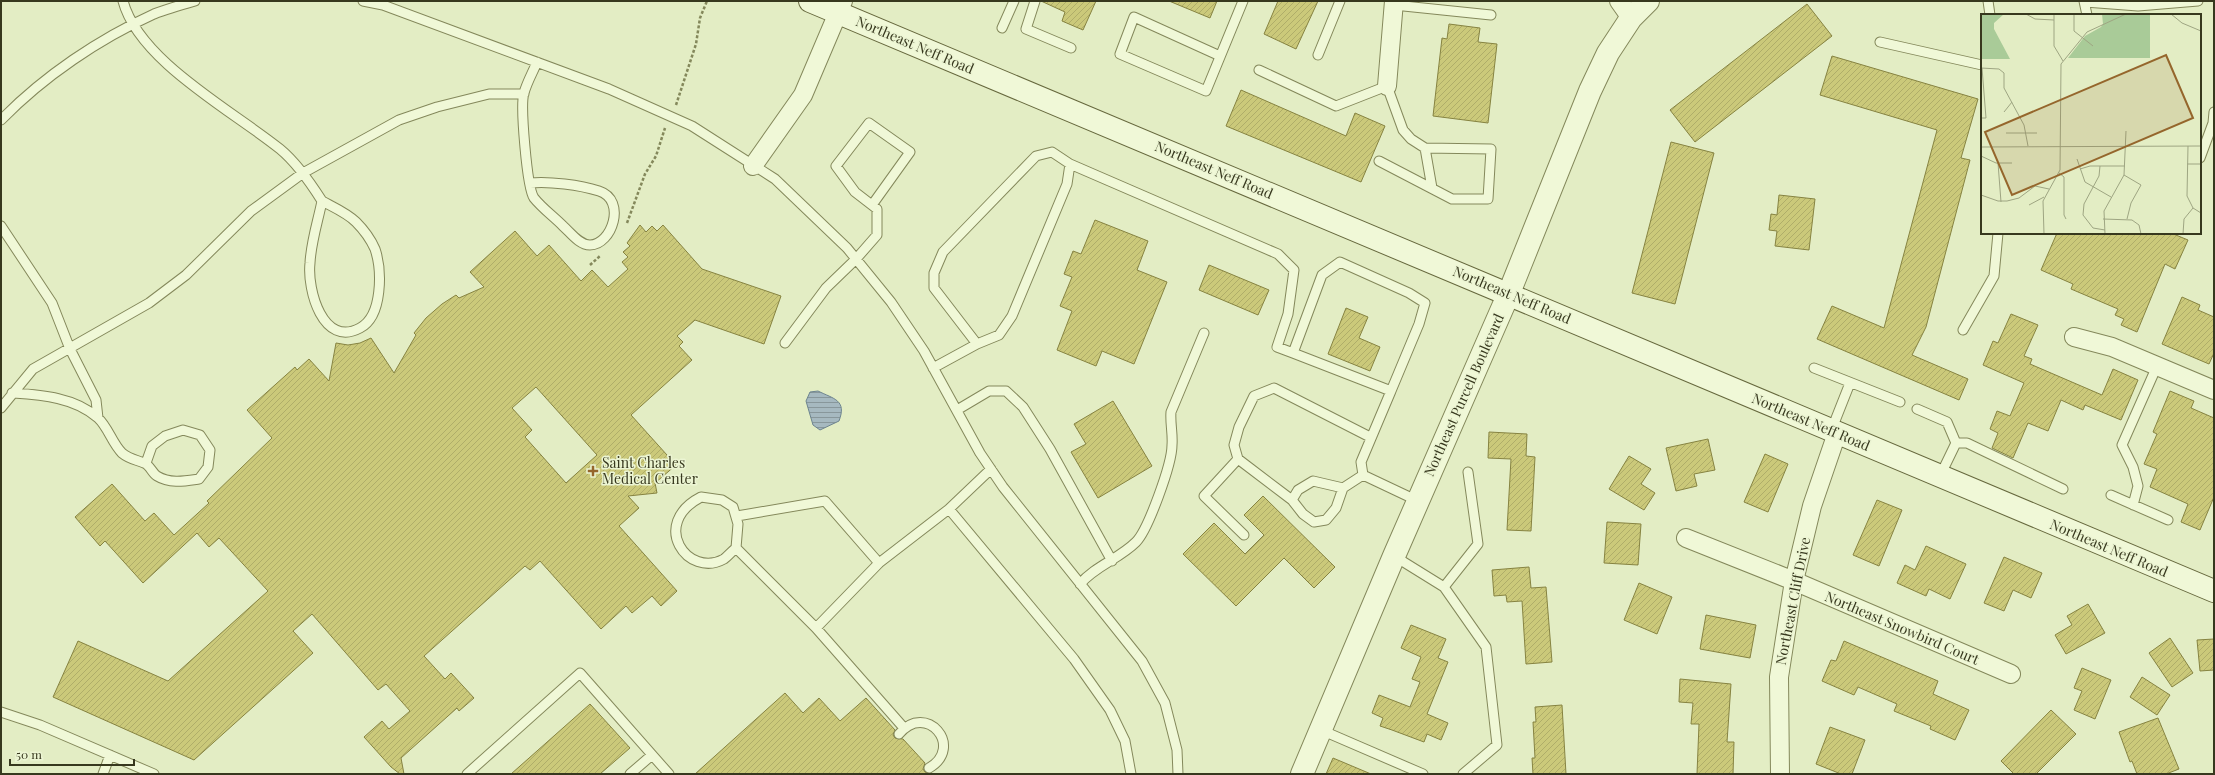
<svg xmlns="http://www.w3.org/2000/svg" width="2215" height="775" font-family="'Playfair Display',serif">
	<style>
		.water { fill: url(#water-rules); stroke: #6d848f }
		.building { fill: url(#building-hatch); stroke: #868341; fill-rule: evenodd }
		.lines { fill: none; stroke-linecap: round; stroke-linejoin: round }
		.service-casing { stroke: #84885b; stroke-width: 11 }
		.minor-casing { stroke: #84885b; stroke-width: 20 }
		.tertiary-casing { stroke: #84885b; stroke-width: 24 }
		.secondary-casing { stroke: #67693e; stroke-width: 24 }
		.path { stroke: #84885b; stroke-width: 2.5; stroke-dasharray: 3 2; stroke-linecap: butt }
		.service { stroke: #f0f8d7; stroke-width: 9 }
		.minor { stroke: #f0f8d7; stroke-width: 18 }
		.tertiary { stroke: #f0f8d7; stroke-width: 22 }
		.secondary { stroke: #f0f8d7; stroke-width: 22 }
		.poi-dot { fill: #95662c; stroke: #ecf5d3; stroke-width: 1.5 }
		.labels { text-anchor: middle; stroke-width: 3; stroke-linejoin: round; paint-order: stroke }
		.street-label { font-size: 14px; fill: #37381e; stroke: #ecf5d3 }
		.poi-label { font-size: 14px; fill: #37381e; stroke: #ecf5d3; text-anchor: start }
		.inset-road { fill: none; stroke: #9ea582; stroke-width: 1 }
		.view { fill: #95662c; fill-opacity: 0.15; stroke: #95662c; stroke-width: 2 }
		.inset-edge { fill: none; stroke: #37381e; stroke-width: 2 }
	</style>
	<defs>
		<pattern id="water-rules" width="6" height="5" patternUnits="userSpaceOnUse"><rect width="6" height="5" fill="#a6b9c0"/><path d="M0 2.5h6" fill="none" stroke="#88979b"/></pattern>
		<pattern id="building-hatch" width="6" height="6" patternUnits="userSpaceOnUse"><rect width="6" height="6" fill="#cbc97a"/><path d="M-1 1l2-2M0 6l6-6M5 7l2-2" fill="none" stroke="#afad69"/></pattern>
	</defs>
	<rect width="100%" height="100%" fill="#e3edc4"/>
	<path class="water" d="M818 391C834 399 847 400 839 421L820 430 813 425 806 401 810 392Z"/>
	<path class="building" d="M1041 1H1096L1083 30 1062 21 1065 12Z
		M1169 1H1217L1210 18Z
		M1278 1H1318L1296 49 1264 34Z
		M1807 4 1832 36 1695 142 1670 110Z
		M1449 24 1480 28 1478 42 1497 44 1488 123 1433 116 1442 38 1447 39Z
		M1832 56 1978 99 1961 158 1970 160 1926 327 1912 355 1968 379 1959 400 1817 339 1832 306 1884 328 1937 130 1820 95Z
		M1241 90 1346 136 1355 113 1385 126 1361 182 1226 126Z
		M1671 142 1714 153 1675 304 1632 293Z
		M1779 195 1815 199 1809 250 1775 246 1777 231 1769 230 1771 214 1777 215Z
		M1095 220 1148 241 1137 270 1167 282 1134 364 1102 351 1096 366 1057 350 1072 311 1060 306 1072 277 1064 274 1073 251 1081 254Z
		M640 225 646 232 652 226 657 231 663 225 702 269 781 296 764 344 695 320 677 336 683 342 679 346 692 360 631 415 676 465 655 483 657 493 628 496 639 508 619 526 677 591 661 606 652 596 632 613 626 606 601 629 540 561 530 570 525 566 424 656 445 679 451 673 474 698 459 711 457 708 401 758 404 774H400L391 767 364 737 382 721 389 729 410 711 386 684 378 690 312 614 293 631 313 653 194 760 53 697 78 641 168 681 268 591 219 538 209 547 197 533 143 583 105 541 100 546 75 517 112 484 145 521 154 513 174 535 209 503 207 501 272 438 247 410 295 367 297 370 309 359 329 381 336 343 348 345 360 343 371 338 394 373 416 335 414 333 426 318 442 304 456 295 459 298 484 287 470 272 515 231 537 256 549 245 581 281 592 270 608 287 628 269 622 262 628 257 623 252 630 246 627 243ZM536 387 597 455 566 483 525 437 532 430 512 408Z
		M2057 233H2171L2188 240 2175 269 2165 264 2137 332 2121 325 2124 319 2115 315 2118 309 2071 289 2073 284 2041 270Z
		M1209 265 1269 290 1258 315 1199 290Z
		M2182 297 2200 305 2198 310 2214 317V353L2209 364 2162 344Z
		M1346 308 1368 317 1359 338 1380 347 1370 371 1328 354Z
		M2011 314 2038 325 2024 356 2032 359 2030 364 2102 395 2113 369 2138 380 2121 420 2085 405 2083 410 2061 400 2048 431 2028 423 2013 458 1992 448 1998 433 1990 429 1997 411 2010 416 2024 383 1983 365 1993 341 1998 343Z
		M2170 391 2194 401 2191 408 2214 418V497L2200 530 2181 522 2188 504 2150 487 2157 469 2144 464 2157 434 2153 432Z
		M1113 401 1152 466 1098 498 1071 452 1086 444 1074 424Z
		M1489 432 1527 434 1526 456 1535 457 1531 531 1507 530 1511 459 1488 458Z
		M1708 439 1715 470 1694 474 1697 486 1676 491 1666 448Z
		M1765 454 1788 464 1768 512 1744 502Z
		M1629 456 1651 469 1641 484 1655 493 1644 510 1609 489Z
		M1263 496 1335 567 1314 588 1284 558 1236 606 1183 554 1214 523 1245 554 1264 535 1244 515Z
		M1877 500 1902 510 1879 566 1853 555Z
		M1607 522 1641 524 1638 565 1604 563Z
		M1926 546 1966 564 1950 599 1929 589 1926 596 1897 583 1905 565 1915 570Z
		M2004 557 2042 573 2031 598 2013 590 2004 611 1984 603Z
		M1529 567 1531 588 1546 587 1552 662 1526 664 1522 601 1507 602 1506 595 1494 596 1492 570Z
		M1639 583 1672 597 1657 634 1624 620Z
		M2088 604 2105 633 2066 654 2055 635 2072 625 2067 616Z
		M1706 615 1756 625 1750 658 1700 649Z
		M1411 625 1446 639 1438 658 1448 662 1427 714 1448 723 1441 740 1427 734 1424 742 1392 730 1380 726 1383 718 1372 713 1379 695 1410 707 1420 682 1412 679 1421 657 1401 648Z
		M2170 638 2193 673 2172 687 2149 653Z
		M2214 639V670L2200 671 2197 640Z
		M1844 641 1938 681 1933 694 1969 710 1955 740 1930 729 1931 726 1894 711 1897 704 1858 687 1854 695 1822 681 1831 660 1836 661Z
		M2082 668 2111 680 2095 719 2074 710 2082 691 2074 688Z
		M2142 677 2170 695 2157 715 2130 697Z
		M1680 679 1731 684 1727 742H1734L1733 774H1697L1699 724H1691L1693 703 1679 702Z
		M785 693 803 713 819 698 840 721 866 698 895 730 893 735 895 738 903 739 925 763 923 769 925 772 935 774H695Z
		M590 704 630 748 600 774H511Z
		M1562 705 1566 774H1533L1532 758H1535L1533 722H1536L1535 707Z
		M2051 710 2076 734 2036 774H2014L2001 761Z
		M2158 718 2179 769 2166 774H2137L2132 761 2130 762 2119 732Z
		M1830 727 1865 740 1852 774H1841L1816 764Z
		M1333 758 1371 774H1326Z"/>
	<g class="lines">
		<defs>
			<path id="service" d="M123 1C139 61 233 111 280 149 297 163 310 182 322 201 318 221 311 242 310 263 307 290 323 348 360 328 383 316 382 270 375 249 371 240 363 229 356 222 347 213 333 207 322 201
				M363 1 383 5 609 89 692 126 775 179 847 248 891 302 924 351 980 453 1003 487 1142 661 1165 703 1177 750 1178 774
				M1035 1 1026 29 1071 48
				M1988 1 1990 15
				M2084 1 2087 15
				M2085 2 2138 6 2198 1
				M1394 5 1491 15
				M1002 28 1014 1
				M1880 42 1982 65
				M1318 55 1340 1
				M1220 56 1134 17 1120 54 1206 91 1243 1
				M1259 70 1336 106 1387 86 1403 130 1411 139 1425 148 1491 149 1488 199H1452L1379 161
				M1 120C44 76 99 39 154 14 167 9 181 5 195 1
				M1425 148 1432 188
				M2200 158 2213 123 2214 112
				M1070 164 1278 254 1294 270 1288 314 1277 347 1293 353 1391 391 1419 324 1425 303 1409 293 1340 262 1322 275 1293 353
				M530 183C549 181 580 185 599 191 627 200 612 245 590 245 579 245 570 232 563 226 554 217 542 208 534 198 527 188 520 105 524 93 527 82 533 72 537 62
				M1 226 52 303 70 349 96 400 98 418
				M1963 330 1994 276 1998 233
				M785 343 826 288 856 259 877 235V209L855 192 836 166 869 123 910 152 872 205
				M933 368 977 344 999 335 1012 316 1067 184 1070 164 1052 152 1036 156 943 252 934 273V288L977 344
				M1814 368 1900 402
				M1391 391 1361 462 1363 475 1418 501
				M12 393C41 395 75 397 98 418 108 427 112 443 122 453 129 459 137 460 144 463 150 465 152 473 157 476 170 484 185 481 199 479L208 467 210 450 200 435 183 430 165 436 152 446 146 463
				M1 408 33 369 149 303 186 275 251 211 303 173 399 120 437 107 489 94H524
				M1917 409 1947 422 1956 443
				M957 410 989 391H1006L1023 407 1050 449 1112 561
				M1831 431 1850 383
				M1238 459 1234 445 1239 427 1254 396 1274 388 1370 437
				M1940 476 1956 443H1967L2063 489
				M1343 488 1313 481 1298 490 1292 500 1303 514 1314 522 1326 520 1336 508 1343 488 1363 475
				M2111 495 2168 520
				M701 497 722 500 733 507 738 524 736 548C732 551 728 556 724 559 688 579 649 524 701 497Z
				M2133 505 2138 486 2133 467 2122 445 2157 366
				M949 509 1074 659 1110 710 1125 741 1131 774
				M737 516 825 501 879 563
				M1244 535 1204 496 1238 459 1292 500
				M736 548 816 628 904 728
				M1394 556 1444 587 1486 647 1497 745 1463 774
				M1080 584C1095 566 1119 559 1136 542 1148 530 1172 464 1172 445 1173 434 1170 423 1171 412L1204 333
				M1444 587 1478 544 1468 472
				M816 628 879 563 949 509 991 469
				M1 712 40 725 154 774
				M1321 730 1423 774
				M899 734C926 701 965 747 929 768
				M103 774 110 755
				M467 774 580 673 669 774
				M630 774 652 755"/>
			<path id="minor" d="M1619 1 1631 18
				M1387 86 1394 1
				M753 166 803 95 843 1
				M2074 337 2112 347 2214 390
				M1686 538 1794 581 2011 674
				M1780 774 1779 677 1794 581 1812 506 1837 433"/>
			<path id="tertiary" d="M1302 774 1394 556 1509 293 1590 91 1608 53 1631 18 1648 1"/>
			<path id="secondary" d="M810 1 2214 591"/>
		</defs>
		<use href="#service" class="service-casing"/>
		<use href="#minor" class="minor-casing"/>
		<use href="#tertiary" class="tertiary-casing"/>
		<use href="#secondary" class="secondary-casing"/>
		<path class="path" d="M676 105 696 44 700 18 707 1
			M627 223 645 174 656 156 665 128
			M590 265 600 256"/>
		<use href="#service" class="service"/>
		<use href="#minor" class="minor"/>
		<use href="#tertiary" class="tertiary"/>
		<use href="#secondary" class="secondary"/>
	</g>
	<path class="poi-dot" d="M591 465h4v4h4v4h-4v4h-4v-4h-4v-4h4z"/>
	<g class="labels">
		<g class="street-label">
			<text transform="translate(915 45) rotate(23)" y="5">Northeast Neff Road</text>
			<text transform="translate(1214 170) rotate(23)" y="5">Northeast Neff Road</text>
			<text transform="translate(1512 295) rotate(23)" y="5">Northeast Neff Road</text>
			<text transform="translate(1464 395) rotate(-66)" y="5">Northeast Purcell Boulevard</text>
			<text transform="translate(1811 422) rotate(23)" y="5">Northeast Neff Road</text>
			<text transform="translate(2109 548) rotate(23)" y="5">Northeast Neff Road</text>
			<text transform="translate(1793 601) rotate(-79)" y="5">Northeast Cliff Drive</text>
			<text transform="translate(1902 628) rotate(23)" y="5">Northeast Snowbird Court</text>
		</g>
		<g class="poi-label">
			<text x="602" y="468">Saint Charles<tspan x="602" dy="16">Medical Center</tspan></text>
		</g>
	</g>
	<g transform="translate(1981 14)">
		<rect width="220" height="220" fill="#e3edc4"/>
		<path d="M121 0H169V44H87L104 22 120 13 122 10Z" fill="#a9cb98"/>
		<path d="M0 0H23L13 9V15L29 45H0Z" fill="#a9cb98"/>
		<path class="inset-road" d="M45 0 54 5 73 6M73 0V32L82 47M93 0V17L112 32M190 0 201 9 220 17M0 54 18 55 23 59V74L43 111 47 132M23 98 31 88M0 104H5L1 54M25 119H56M207 132 206 182 212 194 220 199M0 133 220 132M0 142 15 149H31M96 145 104 168 130 183M17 149 20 188M206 150H220M119 152 118 162 103 190 102 201 112 214 124 216M99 155 109 152H144M78 159 83 163V201L85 205M143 161 160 171 150 189 146 205M0 181 17 187H26L38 184 54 172 68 175M48 191 63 183M122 205 151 206 158 211 160 220M63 220 62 187 79 156 80 50 106 18 145 0M124 220 123 197 143 161 145 117M202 220 203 205 212 194"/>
		<path class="view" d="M185 41 212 104 31 181 4 118Z"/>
		<rect width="220" height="220" class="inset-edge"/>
	</g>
	<rect width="2215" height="775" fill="none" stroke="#37381e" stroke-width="4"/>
	<path d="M10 759v6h124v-6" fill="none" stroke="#37381e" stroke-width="2"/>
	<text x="16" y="759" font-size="12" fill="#37381e" stroke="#ecf5d3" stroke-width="3" paint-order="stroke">50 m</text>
</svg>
